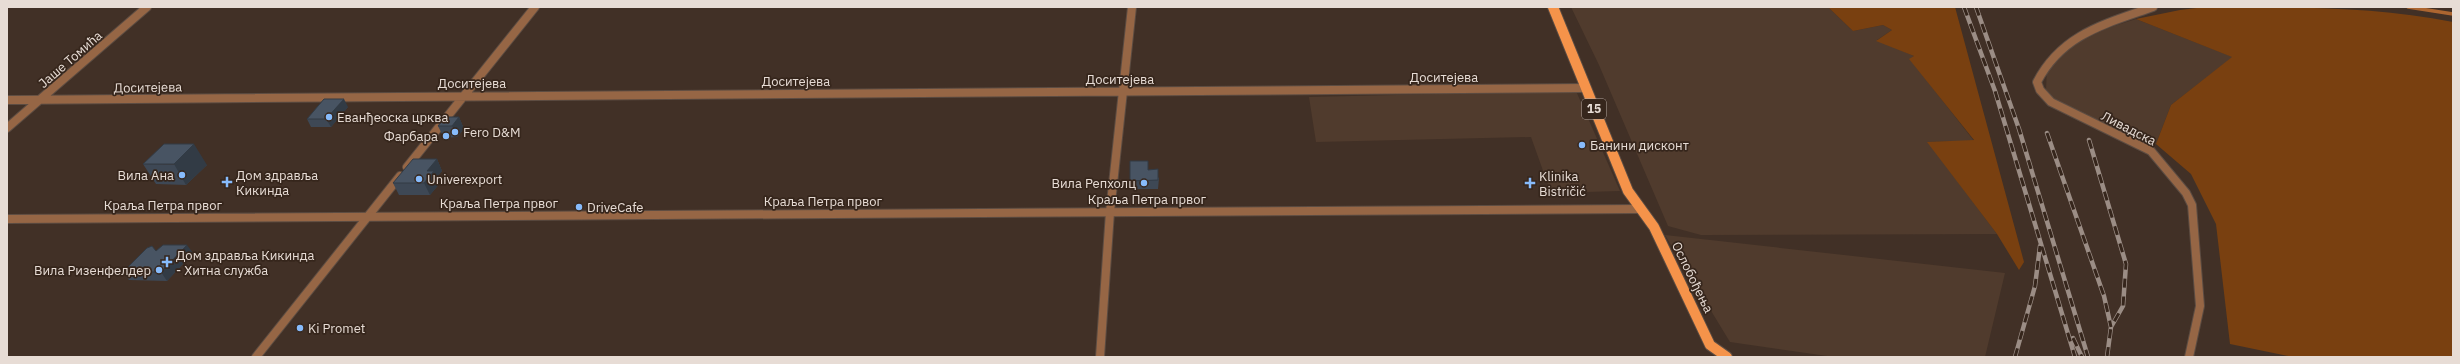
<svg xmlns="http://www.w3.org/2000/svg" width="2460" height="364" font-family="'IBM Plex Sans',sans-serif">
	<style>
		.built { fill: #503b2d }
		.green { fill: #794010 }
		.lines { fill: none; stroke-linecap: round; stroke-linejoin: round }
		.stream { stroke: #ac6530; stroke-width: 3.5 }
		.minor-casing { stroke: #5c4c42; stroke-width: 10 }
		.tertiary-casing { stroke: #5c4c42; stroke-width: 10 }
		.primary-casing { stroke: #5c4c42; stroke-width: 12 }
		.minor { stroke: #966645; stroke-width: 8 }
		.tertiary { stroke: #966645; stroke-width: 8 }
		.primary { stroke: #f5934a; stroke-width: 10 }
		.rail-casing { stroke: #9b8d85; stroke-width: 4.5 }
		.rail { stroke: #36261c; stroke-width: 3; stroke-dasharray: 9; stroke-linecap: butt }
		.wall { fill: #3e4855 }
		.shaded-wall { fill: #323b45 }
		.building { fill: #485463; stroke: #323b45 }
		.poi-dot { fill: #87bbfb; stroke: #36261c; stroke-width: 1.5 }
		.labels { text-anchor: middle; stroke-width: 3.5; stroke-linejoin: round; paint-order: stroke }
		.shield { fill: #36261c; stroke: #b2a59e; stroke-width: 1 }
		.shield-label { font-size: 12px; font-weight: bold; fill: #e7dcd5 }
		.street-label { font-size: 13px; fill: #e7dcd5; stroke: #36261c }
		.poi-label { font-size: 13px; fill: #e7dcd5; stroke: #36261c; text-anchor: start }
	</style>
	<rect width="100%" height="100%" fill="#413026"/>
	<path class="built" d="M1571 7H1828L1853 31 1883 25 1892 30 1877 40 1914 56 1910 59 1974 141 1928 142 1997 234 1701 235 1668 226 1599 65Z
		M2136 19 2233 57 2171 105 2156 144 2063 108 2046 91 2047 66 2092 33Z
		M1576 91 1620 191 1551 193 1531 137 1316 142 1309 97Z
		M1665 235 2005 273 1985 357H1834L1730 342Z"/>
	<path class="green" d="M1828 7H1955L2024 262 2019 270 1997 234 1927 142 1974 140 1909 59 1914 56 1876 41 1892 30 1883 25 1853 31Z
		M2205 7C2288 7 2371 6 2453 22V357H2293L2230 344 2216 224 2191 174 2156 144 2171 105 2232 57 2136 19 2180 10Z"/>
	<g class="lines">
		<path class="stream" d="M2408 7 2453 14"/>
		<defs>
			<path id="minor" d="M2153 7C2105 24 2062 34 2037 82L2040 90 2051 102 2151 151 2186 193 2192 205 2200 306 2189 357
				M7 100 1586 88
				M7 128 147 7
				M407 167 535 7
				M256 357 400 176
				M1100 357 1110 212 1132 7"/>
			<path id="tertiary" d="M7 219 1640 209"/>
			<path id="primary" d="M1553 7 1628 191 1654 227 1710 345 1727 357"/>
		</defs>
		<use href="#minor" class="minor-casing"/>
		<use href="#tertiary" class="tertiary-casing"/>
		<use href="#primary" class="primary-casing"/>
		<use href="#minor" class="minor"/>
		<use href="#tertiary" class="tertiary"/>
		<use href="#primary" class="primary"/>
		<defs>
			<path id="rail" d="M1964 7 1995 91 2075 357
				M1976 7 2019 129 2088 357
				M2047 133 2104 296 2111 327
				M2089 140 2126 264 2123 306 2111 327 2107 357
				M2073 338 2082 357
				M2015 357 2035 286 2040 246"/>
		</defs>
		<use href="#rail" class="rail-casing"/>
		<use href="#rail" class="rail"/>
	</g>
	<path class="wall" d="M348 107 331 127H311L307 119Z
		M459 117 464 129 457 137 444 138 438 126Z
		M437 159 442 171 437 177 440 183 430 195H399L393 183Z
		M143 164 207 165 186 185 156 184Z
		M1148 170 1159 178 1158 189H1130V181Z
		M156 251 193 253 167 281 129 280 123 272Z"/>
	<path class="shaded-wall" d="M344 99 348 107 331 127 326 119Z
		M459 117 464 129 457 137 452 126Z
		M194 144 207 165 186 185 174 164Z
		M437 159 442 171 437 177 440 183 430 195 424 183 427 171Z
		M187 245 193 253 167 281 161 272Z"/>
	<path class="building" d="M324 99H344L326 119H307Z
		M445 117H459L452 126H438Z
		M164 144H194L174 164H143Z
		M413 159H437L427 171H434L424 183H393Z
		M1130 161H1148V170L1158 169V180L1130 181Z
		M163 245H187L161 272H123L147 248 152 246 156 251Z"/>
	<g class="poi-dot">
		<circle cx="329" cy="117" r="4"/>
		<circle cx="455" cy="132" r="4"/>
		<circle cx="446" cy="136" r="4"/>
		<circle cx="1582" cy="145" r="4"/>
		<circle cx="182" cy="175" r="4"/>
		<circle cx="419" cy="179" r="4"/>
		<path d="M225 176h4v4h4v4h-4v4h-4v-4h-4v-4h4z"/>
		<circle cx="1144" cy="183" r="4"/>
		<path d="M1528 177h4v4h4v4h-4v4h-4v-4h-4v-4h4z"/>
		<circle cx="579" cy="207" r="4"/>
		<path d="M165 256h4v4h4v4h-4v4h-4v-4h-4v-4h4z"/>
		<circle cx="159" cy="270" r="4"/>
		<circle cx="300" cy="328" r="4"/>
	</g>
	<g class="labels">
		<rect class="shield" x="1582" y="99" width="24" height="20" rx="3"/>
		<g class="shield-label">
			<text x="1594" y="113">15</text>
		</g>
		<g class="street-label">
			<text transform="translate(70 59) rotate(-41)" y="5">Јаше Томића</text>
			<text x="1444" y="82">Доситејева</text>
			<text x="1120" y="84">Доситејева</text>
			<text x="796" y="86">Доситејева</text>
			<text x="472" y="88">Доситејева</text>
			<text transform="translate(148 87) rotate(-1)" y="5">Доситејева</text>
			<text transform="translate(2129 128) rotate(27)" y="5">Ливадска</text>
			<text x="1147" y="204">Краља Петра првог</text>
			<text x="823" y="206">Краља Петра првог</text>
			<text x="499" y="208">Краља Петра првог</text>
			<text x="163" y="210">Краља Петра првог</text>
			<text transform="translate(1693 277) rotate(64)" y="5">Ослобођења</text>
		</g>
		<g class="poi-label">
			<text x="337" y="122">Еванђеоска црква</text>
			<text x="463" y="137">Fero D&amp;M</text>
			<text x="438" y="141" text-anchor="end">Фарбара</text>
			<text x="1590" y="150">Банини дисконт</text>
			<text x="174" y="180" text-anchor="end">Вила Ана</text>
			<text x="236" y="180">Дом здравља<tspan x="236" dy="15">Кикинда</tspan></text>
			<text x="1539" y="181">Klinika<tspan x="1539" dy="15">Bistričić</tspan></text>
			<text x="427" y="184">Univerexport</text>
			<text x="1136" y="188" text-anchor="end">Вила Репхолц</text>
			<text x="587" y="212">DriveCafe</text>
			<text x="176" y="260">Дом здравља Кикинда<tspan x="176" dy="15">- Хитна служба</tspan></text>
			<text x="151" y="275" text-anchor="end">Вила Ризенфелдер</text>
			<text x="308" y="333">Ki Promet</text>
		</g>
	</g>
	<rect width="2460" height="364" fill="none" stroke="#e7dcd5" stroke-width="16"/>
</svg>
